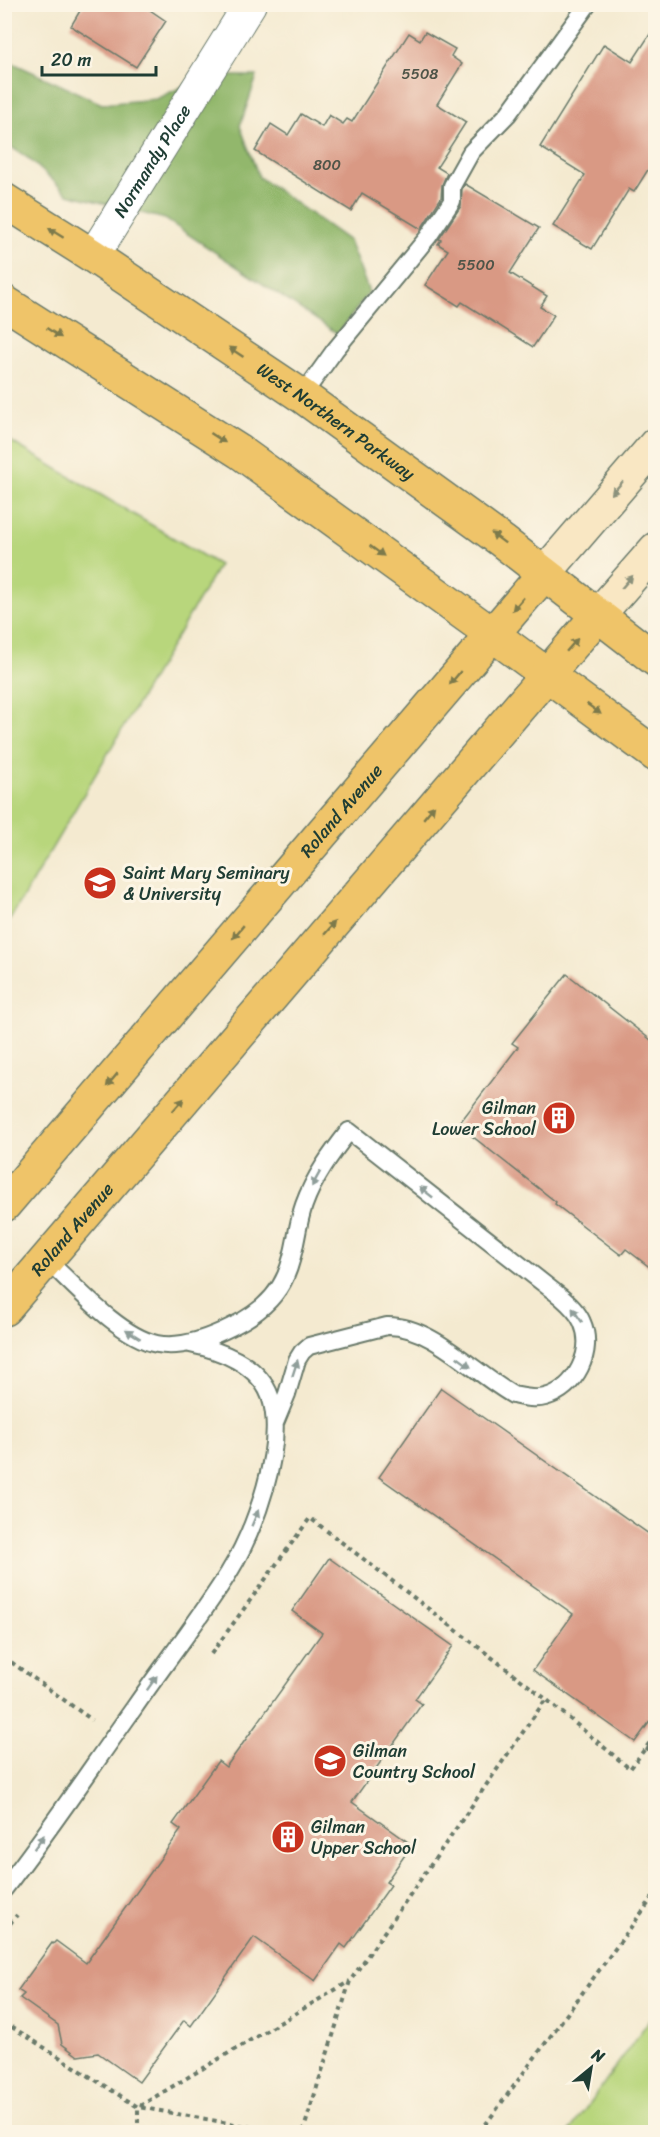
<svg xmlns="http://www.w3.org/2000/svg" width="660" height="2137" font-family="Sriracha,sans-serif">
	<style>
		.green { fill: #b8d67c; stroke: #6c8a58; stroke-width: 1.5 }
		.forest { fill: #92b76c; stroke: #587a50; stroke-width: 1.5 }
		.building { fill: #d99984 }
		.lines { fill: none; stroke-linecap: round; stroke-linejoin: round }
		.lane-casing { stroke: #6a7a6b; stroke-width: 20 }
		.street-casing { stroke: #6a7a6b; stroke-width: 34 }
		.secondary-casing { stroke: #6a7a6b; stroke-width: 36 }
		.primary-casing { stroke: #6a7a6b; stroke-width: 36 }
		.path { stroke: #6a7a6b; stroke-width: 4; stroke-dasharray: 4.5 4.5; stroke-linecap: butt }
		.lane { stroke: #fff; stroke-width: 16 }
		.street { stroke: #fff; stroke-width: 32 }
		.secondary { stroke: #f9e7c3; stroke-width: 33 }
		.primary { stroke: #efc469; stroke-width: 33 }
		.oneway { fill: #7d7a4c }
		.oneway2 { fill: #8c927c }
		.oneway3 { fill: #8f9e9a }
		.labels { text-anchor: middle; stroke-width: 6; stroke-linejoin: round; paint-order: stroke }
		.number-label { font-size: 15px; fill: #4e5448 }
		.street-label { font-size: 18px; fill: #1f3d34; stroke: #fcf5e5 }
		.poi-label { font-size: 18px; fill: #1f3d34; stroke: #fcf5e5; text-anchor: start }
	</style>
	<rect width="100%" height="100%" fill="#fcf5e5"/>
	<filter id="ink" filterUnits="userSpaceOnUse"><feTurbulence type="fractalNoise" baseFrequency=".0167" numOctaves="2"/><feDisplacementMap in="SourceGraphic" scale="12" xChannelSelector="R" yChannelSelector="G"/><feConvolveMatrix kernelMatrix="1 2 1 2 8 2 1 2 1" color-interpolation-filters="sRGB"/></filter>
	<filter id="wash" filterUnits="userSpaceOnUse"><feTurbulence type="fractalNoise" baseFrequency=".008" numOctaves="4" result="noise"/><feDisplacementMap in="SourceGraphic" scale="24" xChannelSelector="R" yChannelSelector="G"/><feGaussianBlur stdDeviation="1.35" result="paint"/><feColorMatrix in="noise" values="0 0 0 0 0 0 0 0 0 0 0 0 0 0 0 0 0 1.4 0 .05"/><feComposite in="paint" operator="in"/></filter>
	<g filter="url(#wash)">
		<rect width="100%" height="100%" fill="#f4ead0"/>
		<path class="green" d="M5 438 219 565 5 928Z
			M655 2012V2132H569Z"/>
		<path class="forest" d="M4 59 102 104 156 99 205 76H257L240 126 259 177 349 241 369 292 338 334 165 219 68 194 28 158 5 143Z"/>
		<g id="blocks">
			<path class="building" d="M84 4H141L166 21 136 67 71 26Z
				M656 25V157L634 192 629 189 592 249 553 226 585 175 540 147 604 44 632 62Z
				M425 32 455 49 451 56 462 64 437 104 466 122 437 167 447 173 442 185 441 198 421 229 362 193 351 211 255 151 271 124 288 135 301 114 322 127 329 115 343 124 347 119 352 122 409 33 420 40Z
				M465 184 539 228 510 273 547 296 540 307 554 315 533 347 462 302 459 306 425 285 448 250 438 244 441 240 439 239 461 206 462 189Z
				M567 974 656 1044V1272L626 1249 621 1255 555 1204 556 1202 458 1125 518 1047 512 1043Z
				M441 1388 656 1539V1713L635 1742 533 1670 573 1614 379 1477Z
				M329 1558 453 1646 415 1699 422 1704 352 1802 412 1845 386 1882 391 1885 346 1948 341 1944 315 1981 254 1937 191 2026 184 2020 139 2082 98 2053 78 2056 62 2044 58 2025 20 1998 24 1994 18 1990 52 1943 53 1944 56 1941 86 1963 181 1830 173 1824 218 1761 226 1767 322 1633 292 1611Z"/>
		</g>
	</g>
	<g filter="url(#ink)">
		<use href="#blocks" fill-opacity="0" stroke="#6a7a6b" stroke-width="1.5"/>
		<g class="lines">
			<defs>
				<path id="lane" d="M302 396 335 350 428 237 452 201V186L471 152 508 114 588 4
					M46 1259C74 1285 120 1337 157 1344 182 1349 209 1338 231 1327 254 1316 276 1299 286 1275 296 1253 296 1227 304 1205 314 1177 331 1154 349 1131L561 1297C569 1304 578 1312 582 1322 595 1351 576 1389 545 1397 535 1400 523 1397 513 1395 474 1373 431 1325 387 1326L309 1346 302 1352 297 1360 287 1394 275 1423
					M4 1889C50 1830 91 1768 134 1708 165 1663 199 1620 228 1574 254 1532 287 1445 270 1396 258 1364 220 1350 190 1344"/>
				<g id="street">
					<path id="s1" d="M93 256 250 4"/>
				</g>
				<path id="secondary" d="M544 574 656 444
					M598 615 656 549"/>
				<g id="primary">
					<path id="s2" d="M4 200 93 256 302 396 502 541 656 660"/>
					<path d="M4 302 240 452 492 634 656 755"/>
					<path id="s3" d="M4 1205 544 574"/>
					<path id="s4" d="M4 1309 598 615"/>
				</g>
			</defs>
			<use href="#lane" class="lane-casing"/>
			<use href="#street" class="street-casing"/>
			<use href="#secondary" class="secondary-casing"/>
			<use href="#primary" class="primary-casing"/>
			<path class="path" d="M211 1654 310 1518 546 1699
				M4 1657 92 1720
				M646 1748 656 1753
				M4 1931 17 1915
				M4 2022 138 2107 279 2132
				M138 2132V2107L350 1981
				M303 2132 350 1981 546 1699 630 1769 656 1734
				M480 2132 656 1893"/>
			<use href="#lane" class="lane"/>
			<use href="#street" class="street"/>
			<use href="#secondary" class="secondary"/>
			<use href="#primary" class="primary"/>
		</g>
		<defs><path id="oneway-solid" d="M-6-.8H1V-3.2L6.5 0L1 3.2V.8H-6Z" transform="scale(1.5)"/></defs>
		<g class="oneway">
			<use href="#oneway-solid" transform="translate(56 233) rotate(-148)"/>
			<use href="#oneway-solid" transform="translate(54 333) rotate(33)"/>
			<use href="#oneway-solid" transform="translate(236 352) rotate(-146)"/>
			<use href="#oneway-solid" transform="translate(218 438) rotate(33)"/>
			<use href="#oneway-solid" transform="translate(498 538) rotate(-143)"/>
			<use href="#oneway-solid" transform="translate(377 551) rotate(36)"/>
			<use href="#oneway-solid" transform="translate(518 604) rotate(131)"/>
			<use href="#oneway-solid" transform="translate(572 645) rotate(-49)"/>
			<use href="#oneway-solid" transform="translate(455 678) rotate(130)"/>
			<use href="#oneway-solid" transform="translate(594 709) rotate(36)"/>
			<use href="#oneway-solid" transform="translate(429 812) rotate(-50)"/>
			<use href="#oneway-solid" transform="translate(330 928) rotate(-49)"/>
			<use href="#oneway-solid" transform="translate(238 932) rotate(130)"/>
			<use href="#oneway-solid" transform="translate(112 1080) rotate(130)"/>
			<use href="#oneway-solid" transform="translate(178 1105) rotate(-49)"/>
		</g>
		<g class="oneway2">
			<use href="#oneway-solid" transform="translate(617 488) rotate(131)"/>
			<use href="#oneway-solid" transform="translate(627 582) rotate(-49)"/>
		</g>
		<g class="oneway3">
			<use href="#oneway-solid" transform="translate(316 1179) rotate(119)"/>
			<use href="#oneway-solid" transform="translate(426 1192) rotate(-142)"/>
			<use href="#oneway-solid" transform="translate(577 1315) rotate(-125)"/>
			<use href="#oneway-solid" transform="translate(133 1334) rotate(-148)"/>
			<use href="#oneway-solid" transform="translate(464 1362) rotate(36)"/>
			<use href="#oneway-solid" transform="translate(295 1368) rotate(-72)"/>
			<use href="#oneway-solid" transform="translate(255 1518) rotate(-67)"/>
			<use href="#oneway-solid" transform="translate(152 1683) rotate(-55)"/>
			<use href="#oneway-solid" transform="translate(39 1842) rotate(-54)"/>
		</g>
	</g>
	<defs>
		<symbol id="university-disc" viewBox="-11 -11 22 22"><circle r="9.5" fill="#c8321e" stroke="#fcf5e5"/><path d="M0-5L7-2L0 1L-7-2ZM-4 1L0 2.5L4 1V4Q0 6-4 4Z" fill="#fff"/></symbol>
		<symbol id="building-disc" viewBox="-11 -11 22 22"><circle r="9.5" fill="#c8321e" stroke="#fcf5e5"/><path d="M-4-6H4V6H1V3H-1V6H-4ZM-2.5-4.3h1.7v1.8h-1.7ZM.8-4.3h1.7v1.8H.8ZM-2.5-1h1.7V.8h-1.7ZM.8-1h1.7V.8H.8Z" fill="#fff"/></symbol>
		<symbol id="school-disc" viewBox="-11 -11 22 22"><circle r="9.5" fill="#c8321e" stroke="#fcf5e5"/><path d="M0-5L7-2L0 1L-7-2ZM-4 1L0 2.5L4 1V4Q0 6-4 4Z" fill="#fff"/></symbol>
	</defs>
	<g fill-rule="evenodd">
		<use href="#university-disc" x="81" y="864" width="38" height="38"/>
		<use href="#building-disc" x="540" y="1099" width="38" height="38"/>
		<use href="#school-disc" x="311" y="1742" width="38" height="38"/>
		<use href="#building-disc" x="269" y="1818" width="38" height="38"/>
	</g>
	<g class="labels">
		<g class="number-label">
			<text x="420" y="79">5508</text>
			<text x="327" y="170">800</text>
			<text x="476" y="270">5500</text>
		</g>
		<g class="street-label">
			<text dy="6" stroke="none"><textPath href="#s1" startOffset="112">Normandy Place</textPath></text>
			<text dy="6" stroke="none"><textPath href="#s2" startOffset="399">West Northern Parkway</textPath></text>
			<text dy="6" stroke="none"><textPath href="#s3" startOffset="519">Roland Avenue</textPath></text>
			<text dy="6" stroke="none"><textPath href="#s4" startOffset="105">Roland Avenue</textPath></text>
		</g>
		<g class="poi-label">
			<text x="123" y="879">Saint Mary Seminary<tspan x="123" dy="21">&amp; University</tspan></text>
			<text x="536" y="1114" text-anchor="end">Gilman<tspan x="536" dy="21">Lower School</tspan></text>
			<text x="353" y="1757">Gilman<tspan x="353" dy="21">Country School</tspan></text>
			<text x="311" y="1833">Gilman<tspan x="311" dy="21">Upper School</tspan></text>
		</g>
	</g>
	<rect width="660" height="2137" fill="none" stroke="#fcf5e5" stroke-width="24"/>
	<g transform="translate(591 2068) rotate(30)" stroke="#fcf5e5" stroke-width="4.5" paint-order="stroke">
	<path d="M0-4.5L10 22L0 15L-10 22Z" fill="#1f3d34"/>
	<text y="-9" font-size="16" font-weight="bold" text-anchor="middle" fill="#1f3d34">N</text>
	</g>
	<path d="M42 66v9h114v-9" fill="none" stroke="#1f3d34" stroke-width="3"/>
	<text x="51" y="66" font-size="18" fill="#1f3d34" stroke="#fcf5e5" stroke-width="4.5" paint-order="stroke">20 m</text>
</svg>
